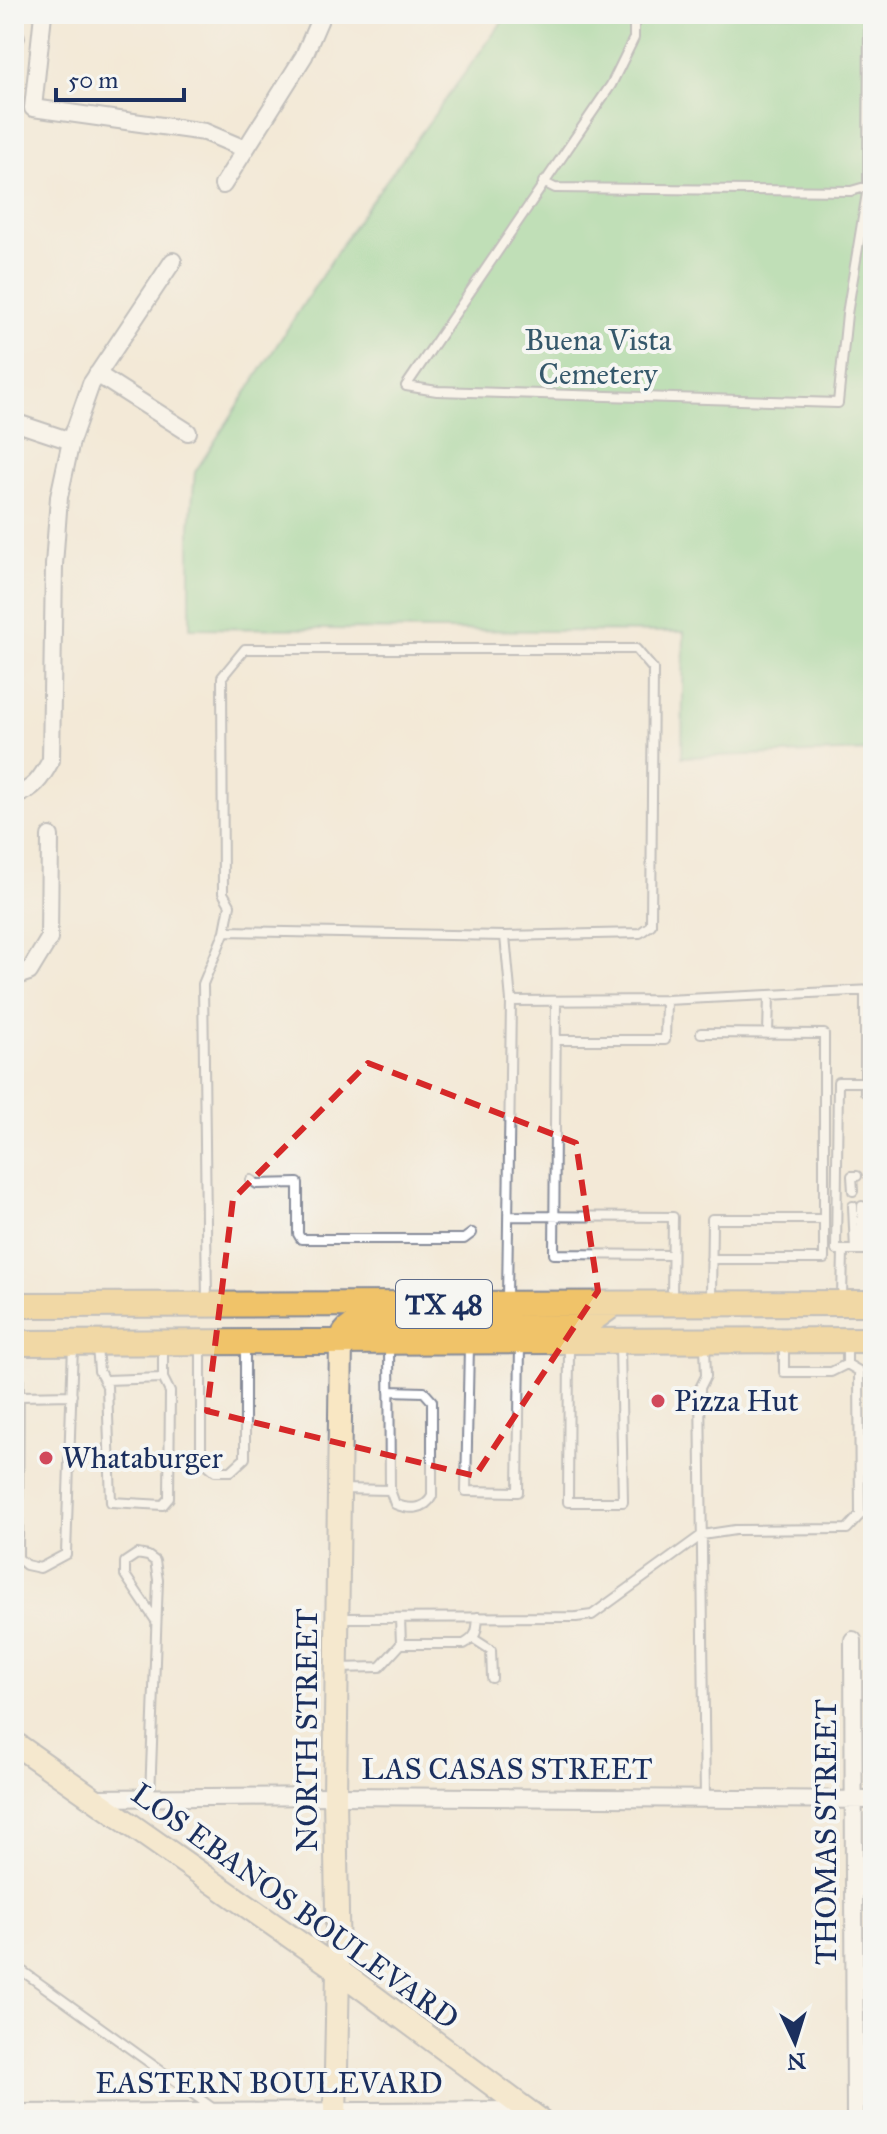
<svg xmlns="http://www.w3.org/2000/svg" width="887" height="2134" font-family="'IM FELL Great Primer',serif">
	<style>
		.green { fill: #84d291; stroke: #508078; stroke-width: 2 }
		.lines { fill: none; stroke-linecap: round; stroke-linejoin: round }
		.lane-casing { stroke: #878c9a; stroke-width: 12 }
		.street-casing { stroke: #878c9a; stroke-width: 20 }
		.secondary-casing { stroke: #878c9a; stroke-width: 26 }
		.primary-casing { stroke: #878c9a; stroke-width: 28 }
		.lane { stroke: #fff; stroke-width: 8 }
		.street { stroke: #fff; stroke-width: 16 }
		.secondary { stroke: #f9e7c3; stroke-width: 22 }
		.primary { stroke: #f0c369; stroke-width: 24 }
		.marked { fill: none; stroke: #d62828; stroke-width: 6; stroke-dasharray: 16 10; stroke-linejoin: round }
		.poi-dot { fill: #d1495b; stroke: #f6f6f2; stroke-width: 3 }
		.labels { text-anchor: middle; stroke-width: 8; stroke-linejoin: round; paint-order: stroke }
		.shield { fill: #f6f6f2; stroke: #5d6b8a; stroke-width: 2 }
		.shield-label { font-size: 28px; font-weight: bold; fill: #1b2f5e }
		.park-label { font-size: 30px; fill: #35586b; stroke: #f6f6f2 }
		.poi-label { font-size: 30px; fill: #1b2f5e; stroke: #f6f6f2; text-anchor: start }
		.street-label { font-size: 30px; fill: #1b2f5e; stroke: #f6f6f2 }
	</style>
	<rect width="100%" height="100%" fill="#f6f6f2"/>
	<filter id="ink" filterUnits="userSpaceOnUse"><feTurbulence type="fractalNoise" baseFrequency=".0125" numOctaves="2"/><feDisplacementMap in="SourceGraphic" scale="16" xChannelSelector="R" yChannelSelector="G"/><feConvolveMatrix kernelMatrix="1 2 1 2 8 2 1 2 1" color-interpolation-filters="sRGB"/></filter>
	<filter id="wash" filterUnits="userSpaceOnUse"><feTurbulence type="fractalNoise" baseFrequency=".006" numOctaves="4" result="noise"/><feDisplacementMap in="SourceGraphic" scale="32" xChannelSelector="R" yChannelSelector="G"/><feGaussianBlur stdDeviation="1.8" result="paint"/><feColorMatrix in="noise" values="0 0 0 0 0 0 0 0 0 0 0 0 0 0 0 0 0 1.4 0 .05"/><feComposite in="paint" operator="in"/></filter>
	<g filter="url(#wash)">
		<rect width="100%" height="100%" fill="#f3e9d7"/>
		<path class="green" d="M508 14H873V751L682 757 684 632 190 628V527L195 472 359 218Z"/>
	</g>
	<g filter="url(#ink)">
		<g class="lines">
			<defs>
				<path id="lane" d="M634 14V38L611 85 406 386 437 391 838 403 847 314 868 187 869 14
					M543 182 555 188 851 191 872 185
					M225 931 230 905 223 893 222 677 245 649H636L653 669 651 925 640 933 505 936
					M865 991V1092
					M511 1001 666 1000 873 990
					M556 1001 554 1254 672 1255
					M701 1033 824 1034V1259H711
					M768 1034 769 996
					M556 1040H665L666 1000
					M873 1082H838L836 1250H873
					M251 1180 257 1184 298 1183V1234L301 1239H464L472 1233
					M853 1191 852 1176H857
					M853 1206 855 1250
					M862 1206V1250
					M509 1216 673 1217 672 1300
					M842 1298 843 1250
					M711 1299 712 1219H824
					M872 1301 873 1205
					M207 1302 203 984 225 931 505 936 511 1001 507 1299
					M569 1345 568 1502H623L620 1345
					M705 1345 706 1376 700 1388 705 1799
					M784 1345V1372H831L847 1364
					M201 1346V1450L203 1461 215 1471H231L245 1458V1346
					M469 1346 466 1491 518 1492 520 1344
					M19 1347 18 1558 26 1565 40 1568 66 1554 73 1345
					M97 1347 99 1371 107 1386 111 1502 163 1505 169 1498 170 1392 163 1378V1346
					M106 1380 163 1378
					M389 1391 424 1392 432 1401V1496C425 1510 409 1510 395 1504L390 1490
					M19 1396 72 1395
					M340 1489 390 1490 389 1345
					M340 1618 576 1617 592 1615 702 1535 735 1530 847 1529 860 1515 859 1371 847 1364V1344
					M400 1618 401 1644
					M474 1639 491 1650 492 1678
					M337 1668 380 1667 401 1644H464C477 1637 477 1631 478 1617
					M150 1797 158 1580 155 1561 148 1556 137 1554 125 1562V1575L156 1621
					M14 1965 218 2112V2120"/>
				<path id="street" d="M43 14 33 108 205 132 245 149
					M14 37H16
					M223 185 304 56 322 14
					M97 374 188 432
					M14 422 71 441
					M14 796C34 789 41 779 51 760L54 565 59 497 71 441 91 384 173 261
					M14 977 29 972 49 939 50 836
					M853 1640 855 2120
					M92 1798 335 1796 873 1800
					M14 2113 524 2110"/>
				<path id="secondary" d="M14 1743 338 1970 540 2120
					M335 2120 338 1970 335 1796 341 1341"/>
				<path id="primary" d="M14 1305 873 1303
					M341 1341C346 1327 355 1324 369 1321H590L614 1304
					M14 1343 873 1340"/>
			</defs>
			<use href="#lane" class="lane-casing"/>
			<use href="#street" class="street-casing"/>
			<use href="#secondary" class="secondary-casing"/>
			<use href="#primary" class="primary-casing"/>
			<use href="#lane" class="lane"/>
			<use href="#street" class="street"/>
			<use href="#secondary" class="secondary"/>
			<use href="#primary" class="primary"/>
		</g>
	</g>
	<path d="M0 0H887V2134H0ZM368 1063 576 1143 598 1291 475 1476 207 1411 233 1199Z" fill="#f3e9d7" fill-opacity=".55" fill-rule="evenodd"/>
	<path class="marked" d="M368 1063 576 1143 598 1291 475 1476 207 1411 233 1199Z"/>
	<g class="poi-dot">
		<circle cx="658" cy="1401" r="8"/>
		<circle cx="46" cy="1458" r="8"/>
	</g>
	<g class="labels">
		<rect class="shield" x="396" y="1280" width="96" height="48" rx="6"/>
		<g class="shield-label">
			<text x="444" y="1314">TX 48</text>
		</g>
		<g class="park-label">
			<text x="598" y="350">Buena Vista<tspan x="598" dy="34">Cemetery</tspan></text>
		</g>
		<g class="poi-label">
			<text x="674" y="1411">Pizza Hut</text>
			<text x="62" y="1468">Whataburger</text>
		</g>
		<g class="street-label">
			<text transform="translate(307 1730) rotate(-90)" y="10">NORTH STREET</text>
			<text x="507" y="1779">LAS CASAS STREET</text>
			<text transform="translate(826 1832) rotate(-90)" y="10">THOMAS STREET</text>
			<text transform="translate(295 1906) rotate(36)" y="10">LOS EBANOS BOULEVARD</text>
			<text x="269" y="2093">EASTERN BOULEVARD</text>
		</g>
	</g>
	<rect width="887" height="2134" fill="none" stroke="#f6f6f2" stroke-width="48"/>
	<g transform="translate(795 2042) rotate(176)" stroke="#f6f6f2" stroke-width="6" paint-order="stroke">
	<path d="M0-6L14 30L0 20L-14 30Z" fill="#1b2f5e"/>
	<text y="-12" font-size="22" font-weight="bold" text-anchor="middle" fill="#1b2f5e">N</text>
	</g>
	<path d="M56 88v12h128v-12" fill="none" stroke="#1b2f5e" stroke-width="4"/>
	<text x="68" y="88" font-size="24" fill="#1b2f5e" stroke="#f6f6f2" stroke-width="6" paint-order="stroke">50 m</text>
</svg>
